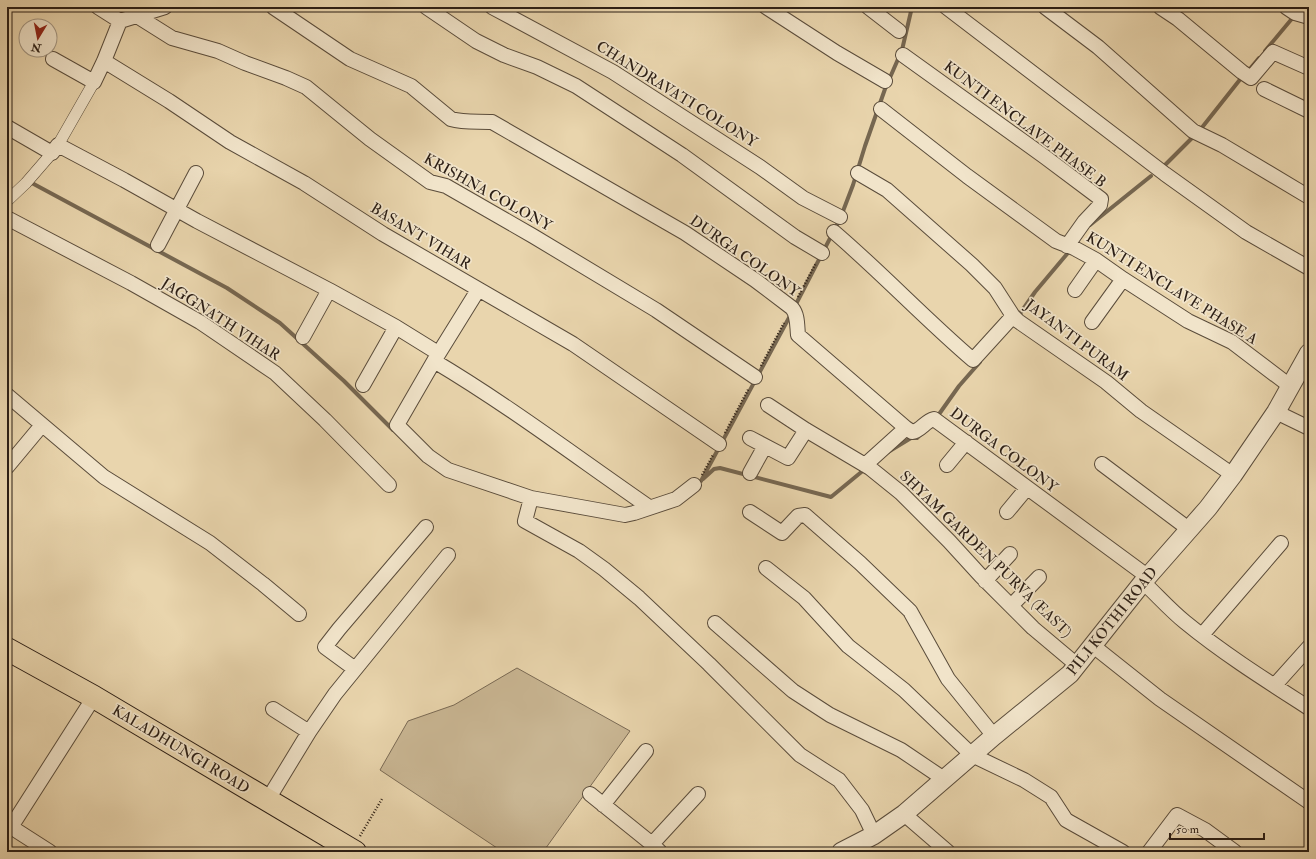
<svg xmlns="http://www.w3.org/2000/svg" width="1316" height="859" font-family="'IM FELL Double Pica',serif">
	<style>
		.green { fill: #c9b693; stroke: #7a6a54 }
		.lines { fill: none; stroke-linecap: round; stroke-linejoin: round }
		.stream { stroke: #766751; stroke-width: 4 }
		.pedestrian-casing { stroke: #5a4c3b; stroke-width: 12 }
		.minor-casing { stroke: #5a4c3b; stroke-width: 16 }
		.tertiary-casing { stroke: #5a4c3b; stroke-width: 20 }
		.primary-casing { stroke: #2b1e15; stroke-width: 24 }
		.path { stroke: #2b1e15; stroke-width: 2.5; stroke-dasharray: 1 2; stroke-linecap: butt }
		.pedestrian { stroke: #f1e4ca; stroke-width: 11 }
		.minor { stroke: #f1e4ca; stroke-width: 14 }
		.tertiary { stroke: #f1e4ca; stroke-width: 18 }
		.primary { stroke: #e9d5ad; stroke-width: 22 }
		.labels { text-anchor: middle; stroke-width: 3.5; stroke-linejoin: round; paint-order: stroke }
		.street-label { font-size: 15px; fill: #2b1e15; stroke: #f1e4ca }
	</style>
	<rect width="100%" height="100%" fill="#e9d5ad"/>
	<filter id="stains"><feTurbulence type="fractalNoise" baseFrequency=".005" numOctaves="4"/><feColorMatrix values="0 0 0 0 .2 0 0 0 0 .09 0 0 0 0 .02 0 0 0 .5 -.17"/></filter>
	<radialGradient id="worn" r=".72"><stop offset=".6" stop-color="#630" stop-opacity="0"/><stop offset="1" stop-color="#630" stop-opacity=".3"/></radialGradient>
	<path class="green" d="M517 668 630 731 543 852H503L380 770 408 721 454 705Z"/>
	<g class="lines">
		<path class="stream" d="M1265 51 1295 15
			M1249 70 1259 58
			M1200 130 1242 77
			M1165 165 1194 136
			M30 182 227 288 280 323 344 381 393 430
			M1090 225 1151 176
			M795 306 840 219 853 185 865 146 885 89 902 50 912 7
			M1019 315 1035 292 1067 254
			M937 417 959 386 980 362
			M888 452 911 438H917L921 434
			M703 479 714 469 720 468 831 497 865 469
			M701 481 791 314"/>
		<defs>
			<path id="pedestrian" d="M58 145 94 82
				M7 201 26 183 52 153"/>
			<path id="minor" d="M98 7 120 21 165 7
				M273 7 350 59 411 86 451 119C464 123 479 121 492 122L685 233 755 280 792 308C798 315 797 326 798 335L906 428 912 432C921 431 925 421 934 419L1147 576
				M426 7 476 41 504 55 537 67 576 86 682 155 795 237 822 253
				M492 7 613 72 760 167 803 198 840 217
				M766 7 837 53 885 81
				M868 7 899 31
				M946 7 1165 174 1246 232 1309 268
				M1045 7 1098 47 1193 131 1222 145 1309 197
				M1160 7 1178 19 1242 72 1251 78 1273 52 1309 68
				M1286 7 1295 13 1309 17
				M137 16 172 38 218 51 245 63 286 78 306 87 370 139 430 182 446 186 533 236 656 310 755 377
				M903 55 1045 157 1101 199 1100 205 1084 222 1067 246
				M53 59 94 82 104 61 120 21
				M104 61 169 101 230 142 304 183 383 234 573 344 719 444
				M1264 89 1309 111
				M881 109 967 176 1056 241 1074 248 1096 260 1123 279 1188 321 1232 342 1290 386
				M7 127 52 153 58 145 124 180 197 221 329 290 396 327 438 353
				M858 173 887 190 972 265 995 288 1013 316 1018 321 1106 382 1141 411 1233 475
				M7 218 131 283 200 322 275 373 325 420 389 485
				M834 232C882 273 925 319 973 360L1013 316
				M158 245 196 173
				M478 290 434 361 397 425 428 456 448 470 531 498 625 515 634 513 676 499 694 485
				M1075 290 1096 260
				M1092 322 1123 279
				M303 337 329 290
				M434 361C508 405 578 458 649 507
				M363 385 396 327
				M7 395 104 477 210 543 263 584 299 614
				M768 405 806 430 870 468 901 493 949 541 981 576 1033 628 1077 665
				M1276 412 1309 428
				M750 438 788 458 806 430
				M1102 464 1190 530
				M865 465 906 428
				M947 465 966 442
				M7 467 42 425
				M750 473 765 446
				M531 498 525 521 579 551 604 569 639 598 709 664 800 755 839 780 862 810 874 835
				M750 512 782 533 798 516 805 515 860 563 910 611 948 679 994 736
				M1007 512 1027 488
				M766 568 804 598 848 646 904 690 972 755 1024 780 1051 797 1066 820 1123 852
				M985 581 1010 554
				M1143 582C1157 595 1170 610 1185 622 1224 654 1267 681 1309 708
				M1011 606 1039 577
				M715 623 793 691 830 715 901 750 944 779
				M1202 635 1281 543
				M1092 645 1160 699 1309 802
				M355 669 325 647 339 629 426 527
				M1275 685 1309 647
				M273 709 309 732
				M590 794 652 844 660 852
				M267 801 309 732 335 694 448 555
				M603 805 646 751
				M904 814 948 852
				M652 844 698 794
				M50 852 11 827 94 697
				M1149 852 1177 815 1205 830 1235 852"/>
			<path id="tertiary" d="M841 852 874 835 904 814 994 736 1070 674 1143 582 1208 508 1233 475 1276 412 1309 353"/>
			<path id="primary" d="M7 649 94 697 355 852"/>
		</defs>
		<use href="#pedestrian" class="pedestrian-casing"/>
		<use href="#minor" class="minor-casing"/>
		<use href="#tertiary" class="tertiary-casing"/>
		<use href="#primary" class="primary-casing"/>
		<path class="path" d="M798 297 816 263
			M761 366 784 323
			M725 433 749 388
			M702 475 713 455
			M360 836 382 799"/>
		<use href="#pedestrian" class="pedestrian"/>
		<use href="#minor" class="minor"/>
		<use href="#tertiary" class="tertiary"/>
		<use href="#primary" class="primary"/>
	</g>
	<g class="labels">
		<g class="street-label">
			<text transform="translate(677 94) rotate(32)" y="5">CHANDRAVATI COLONY</text>
			<text transform="translate(1025 124) rotate(37)" y="5">KUNTI ENCLAVE PHASE B</text>
			<text transform="translate(488 192) rotate(29)" y="5">KRISHNA COLONY</text>
			<text transform="translate(421 236) rotate(31)" y="5">BASANT VIHAR</text>
			<text transform="translate(745 256) rotate(35)" y="5">DURGA COLONY</text>
			<text transform="translate(1172 288) rotate(32)" y="5">KUNTI ENCLAVE PHASE A</text>
			<text transform="translate(221 319) rotate(33)" y="5">JAGGNATH VIHAR</text>
			<text transform="translate(1077 340) rotate(37)" y="5">JAYANTI PURAM</text>
			<text transform="translate(1004 450) rotate(37)" y="5">DURGA COLONY</text>
			<text transform="translate(986 554) rotate(44)" y="5">SHYAM GARDEN PURVA (EAST)</text>
			<text transform="translate(1112 621) rotate(-51)" y="5">PILI KOTHI ROAD</text>
			<text transform="translate(181 749) rotate(31)" y="5">KALADHUNGI ROAD</text>
		</g>
	</g>
	<rect width="1316" height="859" fill="none" stroke="#e9d5ad" stroke-width="24"/>
	<rect x="8" y="8" width="1300" height="843" fill="none" stroke="#2b1e15" stroke-width="2"/>
	<rect x="12" y="12" width="1292" height="835" fill="none" stroke="#2b1e15"/>
	<g transform="translate(38 38) rotate(190)"><circle r="19" fill="#f1e4ca" stroke="#a29582"/>
	<path d="M0-3L7 15L0 10L-7 15Z" fill="#8f2418"/>
	<text y="-6" font-size="11" font-weight="bold" text-anchor="middle" fill="#2b1e15">N</text>
	</g>
	<path d="M1170 833v6h94v-6" fill="none" stroke="#2b1e15" stroke-width="2"/>
	<text x="1176" y="833" font-size="12" fill="#2b1e15" stroke="#f1e4ca" stroke-width="3" paint-order="stroke">50 m</text>
	<rect width="100%" height="100%" filter="url(#stains)"/>
	<rect width="100%" height="100%" fill="url(#worn)"/>
</svg>
